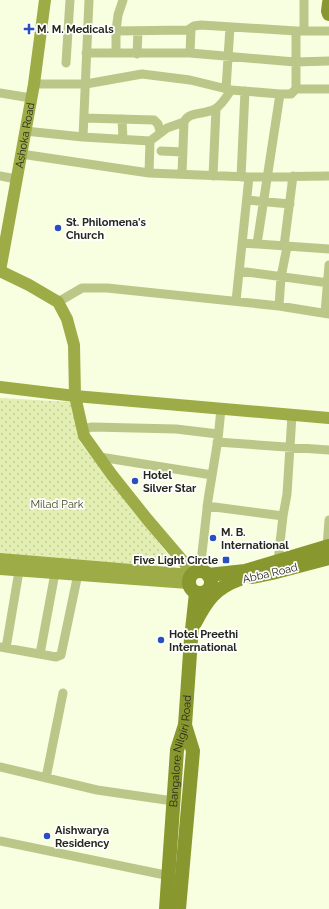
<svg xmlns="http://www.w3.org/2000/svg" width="329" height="909" font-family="Raleway,sans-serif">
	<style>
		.park { fill: url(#park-dots) }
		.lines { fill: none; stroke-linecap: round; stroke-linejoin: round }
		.street { stroke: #bbc788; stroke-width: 9 }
		.secondary { stroke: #9dac46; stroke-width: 12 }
		.primary { stroke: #88972e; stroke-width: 14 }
		.poi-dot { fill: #294ebd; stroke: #fff; stroke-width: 1.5 }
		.labels { text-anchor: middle; stroke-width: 3.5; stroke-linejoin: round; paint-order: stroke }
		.poi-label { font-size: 11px; font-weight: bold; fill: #26281d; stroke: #fff; text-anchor: start }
		.street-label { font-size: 11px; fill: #26281d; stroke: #fff }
		.park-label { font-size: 11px; fill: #42481f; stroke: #fff }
	</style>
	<defs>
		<pattern id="park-dots" width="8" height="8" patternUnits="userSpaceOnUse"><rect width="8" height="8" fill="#e3eeb3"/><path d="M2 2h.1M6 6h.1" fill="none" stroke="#c3cc9a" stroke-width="1.8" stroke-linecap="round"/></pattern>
	</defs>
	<rect width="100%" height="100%" fill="#f8fee0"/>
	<path class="park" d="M0 398 71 402 80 442 169 556 170 570 0 556Z"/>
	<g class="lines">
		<path class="street" d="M123 0 118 15 116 31 188 30 194 26 201 25 296 31H329
			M304 0V31
			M296 31V89
			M86 53H190L295 62 329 61
			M116 53V31
			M190 53 191 29
			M137 54 138 31
			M66 63 70 0
			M34 84H86L142 74 190 80 231 90 280 94H291L296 89H329
			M226 89 230 27
			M0 93 31 98
			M84 118 154 120 158 124 160 131
			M122 119 123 139
			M25 131 83 137 150 141 167 128 184 122
			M83 137 89 0
			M161 151 183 152
			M21 154 149 173 249 177 329 176
			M149 173 150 141
			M182 174 184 122C189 111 204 115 215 109 222 105 227 96 231 90
			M0 176 16 179
			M213 176 216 109
			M241 177 245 91
			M247 200 290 204
			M242 243 329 249
			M257 244 280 94
			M284 246 293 176
			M239 271 329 283
			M236 301 249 177
			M58 302 82 288H107L279 306 329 314
			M279 306 281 277 287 247
			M325 313 329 265
			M83 429 92 427 176 429 218 434
			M217 442 329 450
			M100 457 212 475
			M207 506 283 516
			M327 547 329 520
			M278 561 283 516 287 494 292 415
			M200 571 208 500 218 439 221 409
			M0 647 56 657 61 655 79 569
			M6 648 19 571
			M40 654 55 573
			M0 767 97 790 173 801
			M46 778 63 693
			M0 841 170 876"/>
		<g class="secondary">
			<path d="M0 271 29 285 58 302 67 319 74 345 75 396 84 436 112 475 147 519 193 573"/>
			<path id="s1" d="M0 271 34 84 45 0"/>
			<path d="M0 387 75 396 329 418"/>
			<path d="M0 559 191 575"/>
			<path d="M0 569 188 583"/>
		</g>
		<g class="primary">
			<path d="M329 3 328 11 329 14"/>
			<circle cx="200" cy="582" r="11"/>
			<path d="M208 575 245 571 329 546"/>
			<path d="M252 577 272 573 329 558"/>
			<path d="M195 623C207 600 215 588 240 579"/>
			<path id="s2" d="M166 909 177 750 185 725 191 639 196 593"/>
			<path d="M179 909 193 751 185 725"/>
		</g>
	</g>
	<g class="poi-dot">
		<path d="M27 23h4v4h4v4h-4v4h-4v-4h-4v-4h4z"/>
		<circle cx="58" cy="228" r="4"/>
		<circle cx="135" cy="481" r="4"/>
		<circle cx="213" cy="538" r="4"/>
		<rect x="222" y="556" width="8" height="8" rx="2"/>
		<circle cx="161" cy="640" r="4"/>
		<circle cx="47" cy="836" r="4"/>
	</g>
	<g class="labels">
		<g class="poi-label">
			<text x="37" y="33">M. M. Medicals</text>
			<text x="66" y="226">St. Philomena's<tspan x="66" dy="13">Church</tspan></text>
			<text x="143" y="479">Hotel<tspan x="143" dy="13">Silver Star</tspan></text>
			<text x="221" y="536">M. B.<tspan x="221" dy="13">International</tspan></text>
			<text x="218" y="564" text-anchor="end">Five Light Circle</text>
			<text x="169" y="638">Hotel Preethi<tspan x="169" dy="13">International</tspan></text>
			<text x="55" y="834">Aishwarya<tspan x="55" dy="13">Residency</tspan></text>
		</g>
		<g class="street-label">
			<text dy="4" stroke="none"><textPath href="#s1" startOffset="138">Ashoka Road</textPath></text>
			<text transform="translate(270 573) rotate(-13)" y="4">Abba Road</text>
			<text dy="4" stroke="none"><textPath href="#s2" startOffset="159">Bangalore Nilgiri Road</textPath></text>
		</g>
		<g class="park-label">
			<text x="57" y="508">Milad Park</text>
		</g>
	</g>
</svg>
